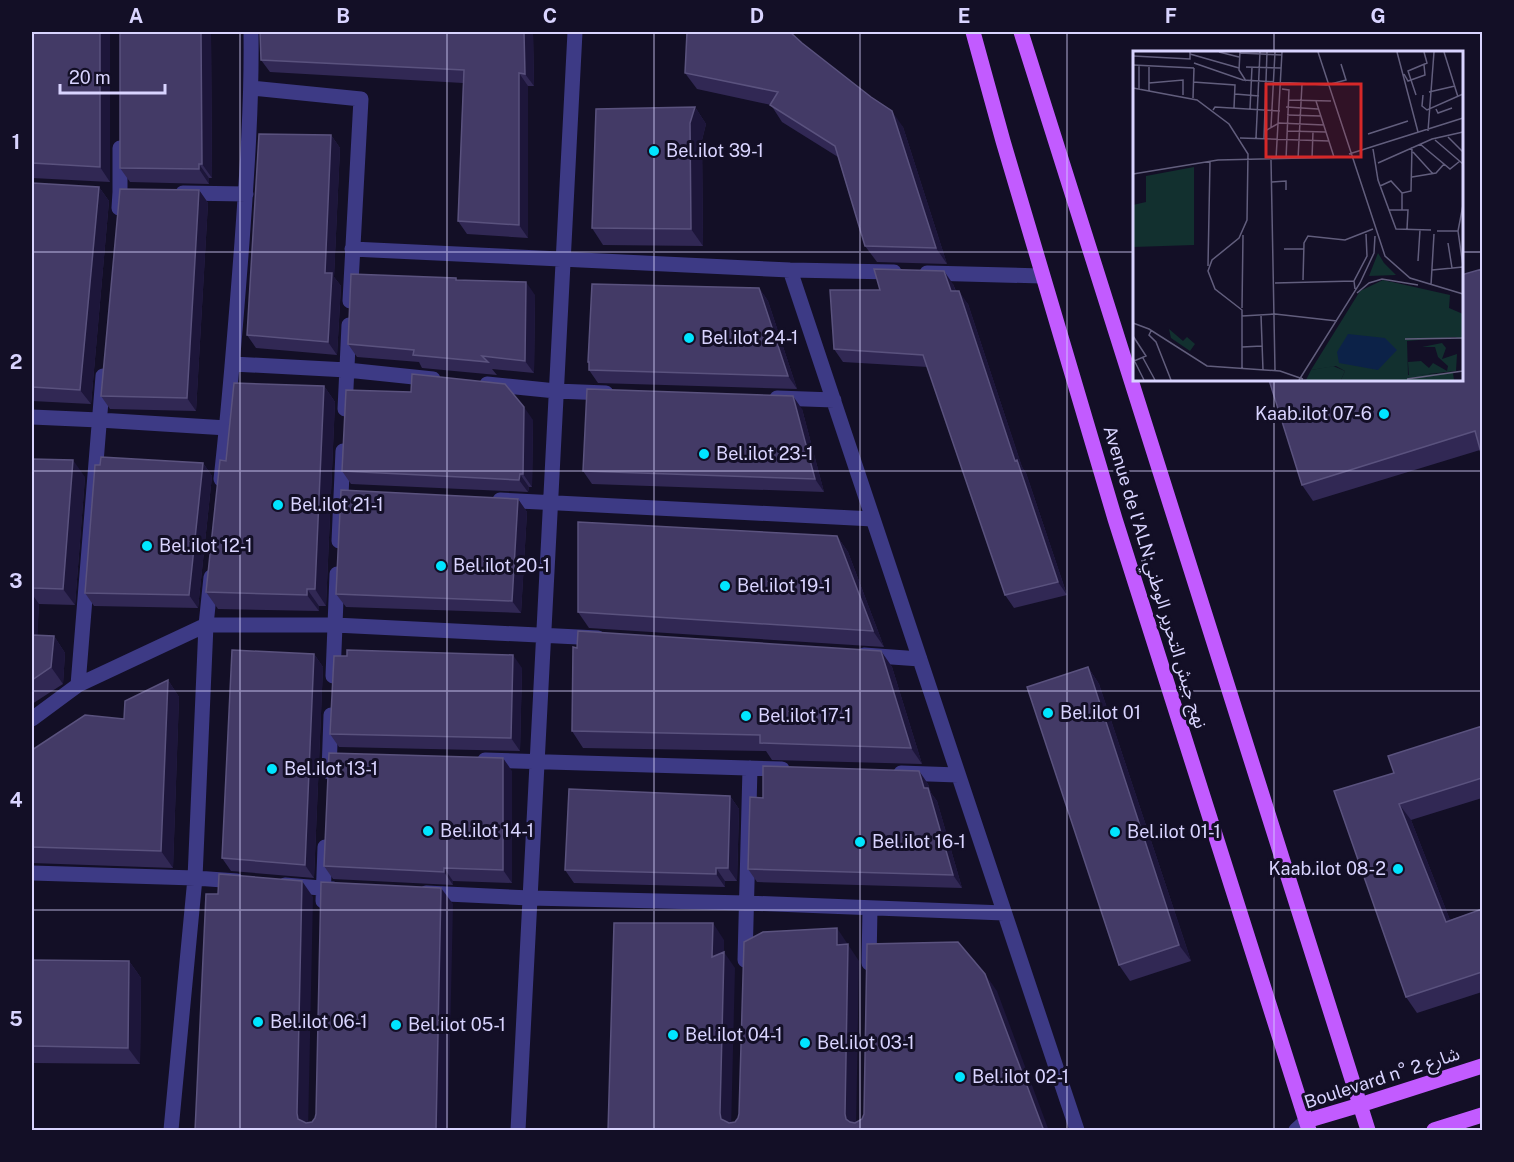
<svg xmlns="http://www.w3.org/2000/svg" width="1514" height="1162" font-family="'Public Sans','Noto Sans Arabic',sans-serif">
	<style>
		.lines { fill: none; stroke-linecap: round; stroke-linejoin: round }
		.minor { stroke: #3d3a85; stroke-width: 15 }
		.major { stroke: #c25bff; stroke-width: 15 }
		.wall { fill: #312854 }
		.shaded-wall { fill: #1d163a }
		.building { fill: #433a66; stroke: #5a527e; stroke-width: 1.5 }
		.grid { fill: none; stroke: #d9d4ff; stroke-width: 1.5; stroke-opacity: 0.55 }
		.poi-dot { fill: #00e5ff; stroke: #130f26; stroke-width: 2 }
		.labels { text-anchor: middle; stroke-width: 6; stroke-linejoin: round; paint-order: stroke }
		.poi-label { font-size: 18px; fill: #d9d4ff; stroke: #130f26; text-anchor: start }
		.street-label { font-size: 18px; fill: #d9d4ff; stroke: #130f26 }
		.inset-road { fill: none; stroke: #625e7d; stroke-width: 1.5 }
		.view { fill: #d62828; fill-opacity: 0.15; stroke: #d62828; stroke-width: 3 }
		.inset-edge { fill: none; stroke: #d9d4ff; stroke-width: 3 }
		.neatline { fill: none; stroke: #d9d4ff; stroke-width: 2 }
		.grid-label { font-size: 20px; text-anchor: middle; font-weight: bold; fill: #d9d4ff }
	</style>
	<rect width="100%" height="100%" fill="#130f26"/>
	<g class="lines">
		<path class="minor" d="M252 88 361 99 350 301
			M183 193 246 194
			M119 208 120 192V148
			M352 249 790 270 894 272
			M790 270 1077 1130
			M927 273 1042 276
			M233 364 347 370 433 379
			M487 384 556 391 606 393
			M777 398 834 400
			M345 409 349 325
			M32 417 99 420 227 428
			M221 479C230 400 236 321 242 242 247 172 252 102 251 32
			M500 500 873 519
			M339 541 343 451
			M864 655 920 659
			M333 676 337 574
			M78 685 103 376
			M32 719 78 685 206 625H335L598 638
			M485 760 782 769
			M329 772 331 715
			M901 773 958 775
			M32 873 195 878 237 881
			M285 885 333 889
			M426 893 530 898 746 903 1004 913
			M323 901 325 847
			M745 960 750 768
			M869 963 870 908
			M171 1130 195 878 206 625 211 577
			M518 1130 575 32
			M1296 1130 1306 1121"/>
		<path class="major" d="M973 32 1003 141 1115 519 1309 1130
			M1021 32 1368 1130
			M1306 1121 1360 1105 1482 1066
			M1434 1130 1482 1115"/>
	</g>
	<path class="wall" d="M32 32H110V182L32 178Z
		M120 32H211L212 178H209V184L130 182 120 168Z
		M260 32H533L534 86H528V238L467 234 458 221 463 83 270 72 261 60Z
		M802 43 903 127 947 264 877 262 865 246 838 157 782 122 771 105 697 89 685 73Z
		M695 107 706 124 702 140 703 246 603 245 592 228Z
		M331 135 340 148 334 277 341 286 337 355 256 348 247 335Z
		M32 183 99 187 109 201 91 404 32 401Z
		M199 190 208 203 196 411 110 409 101 396Z
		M456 278 458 281 535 295 534 373 492 369 497 375 422 368 419 362 357 357 348 344Z
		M953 284 956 291 968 304 1022 467 1026 473 1067 595 1014 608 1005 595 928 367 843 362 834 349 880 290Z
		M759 288 768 301 797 389 598 383 589 370V363L588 362Z
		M1461 380 1480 450 1313 501 1302 485Z
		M324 386 335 402 326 606H319V611L218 609 206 592 226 461Z
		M802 409 824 492 592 484 583 471Z
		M533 420 532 487H529L528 492 351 484 342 471Z
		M32 459 85 477 75 605 39 604 37 635 54 636 65 653 63 684 32 704Z
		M203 463 212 476 198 608 94 606 85 593Z
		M518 499 527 512 521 613 346 607 336 594Z
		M837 536 848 552 884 647 589 628 578 612Z
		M881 651 892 667 922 764 772 760 766 751 583 748 572 731Z
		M314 654 323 667 314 878 231 871 222 858Z
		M1088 667 1099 684 1191 961 1130 981 1119 965Z
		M522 668 520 751 339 747 330 734Z
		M168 680 179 697 173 868 32 863V750L124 719Z
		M1482 726V798L1411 820 1450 920 1482 909V992L1417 1013 1406 997 1394 773Z
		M512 771V883L453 881V885L333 879 324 866Z
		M919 771 928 784 931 793 937 801 962 888 757 882 748 869 763 798Z
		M730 796 739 809 737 881H725V887L574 883 565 870Z
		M32 960 129 961 141 978 140 1064 33 1063 32 1088Z"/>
	<path class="shaded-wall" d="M100 32H110V182L100 167Z
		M201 32H211L212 178 202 164Z
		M524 32H533L534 86 525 74Z
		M519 73 528 86V238L519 225Z
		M695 107 706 124 702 140 703 246 691 229 690 123Z
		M892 111 903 127 947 264 936 248Z
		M331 135 340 148 334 277 341 286 337 355 328 342 325 273Z
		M199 164 209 178V184L199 169Z
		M99 187 109 201 91 404 80 390Z
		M199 190 208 203 196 411 187 398Z
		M944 271 953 284 960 304 951 291Z
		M526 282 535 295 534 373 525 361Z
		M759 288 768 301 797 389 788 376Z
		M959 291 968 304 1022 467 1026 473 1067 595 1058 582 1015 461Z
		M324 386 335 402 326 606 315 589Z
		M793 396 802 409 824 492 815 479Z
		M524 407 533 420 532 487 523 474Z
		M73 460 85 477 75 605 63 589Z
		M203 463 212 476 198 608 189 595Z
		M520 474 529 487 528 492 519 480Z
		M518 499 527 512 521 613 512 601Z
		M837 536 848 552 884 647 873 631Z
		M307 589 319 606V611L307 595Z
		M32 594 39 604 37 651 32 644Z
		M54 636 65 653 63 684 51 667Z
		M881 651 892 667 922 764 911 748Z
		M314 654 323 667 314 878 305 865Z
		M513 655 522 668 520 751 511 738Z
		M1088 667 1099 684 1191 961 1179 945Z
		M168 680 179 697 173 868 161 851Z
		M503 758 512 771V883L503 870Z
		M919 771 928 784 931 793 937 801 962 888 953 875Z
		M730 796 739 809 737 881 728 868Z
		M1399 804 1411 820 1457 938 1446 922Z
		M444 868 453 881V885L444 872Z
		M716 868 725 881V887L716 874Z
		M302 881 313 897 308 1131 298 1119 297 1113Z
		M441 888 453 904 448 1131H436Z
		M713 923 724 940V952L735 968 731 1131 721 1119 720 1113 712 957Z
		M837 928 859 961 856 1131 846 1119 845 1114Z
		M129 961 141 978 140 1064 128 1048Z
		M985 974 997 991 1049 1131H1044Z
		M32 1061 33 1063 32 1088Z"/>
	<path class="building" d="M32 32H100V167L32 163Z
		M120 32H201L202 164H199V169L120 168Z
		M260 32H524L525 74 519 73V225L458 221 464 70 261 60Z
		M687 32H790L802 43 871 97 892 111 936 248 865 246 835 146 770 105 778 92 685 73Z
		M695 107 690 123 691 229 592 228 596 109Z
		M259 134 331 135 325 273H332L328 342 247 335Z
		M32 183 99 187 80 390 32 387Z
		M120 189 199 190 187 398 101 396Z
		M874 269 944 271 951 291H959L1015 461 1017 460 1058 582 1005 595 923 355 834 349 830 290H880Z
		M1482 269V456L1475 431 1302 485 1269 380H1461V275Z
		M351 274 456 278V280L526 282 525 361 482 356 488 362 413 355 414 350 348 344Z
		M592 284 759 288 788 376 589 370V362H588Z
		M412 374 505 384 524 407 523 474H520L519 480 342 471 346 390 411 392Z
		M234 383 324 386 315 589H307V595L206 592 220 460 226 461Z
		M587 389 793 396 815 479 583 471Z
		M101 457 203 463 189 595 85 593 95 465H100Z
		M32 459 73 460 63 589 32 588Z
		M341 490 518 499 512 601 336 594Z
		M578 522 837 536 873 631 578 612Z
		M578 631 881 651 911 748 760 743V735L572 731 573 647 577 648Z
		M32 635 54 636 51 667 32 680Z
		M232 650 314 654 305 865 222 858Z
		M347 650 513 655 511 738 330 734 334 656H347Z
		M1088 667 1179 945 1119 965 1027 687Z
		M168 680 161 851 32 847V750L85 715 124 719 125 701Z
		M1482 726V778L1399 804 1446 922 1482 909V972L1406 997 1334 791 1394 773 1388 756Z
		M329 753 503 758V870L444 868V872L324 866Z
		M763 766 919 771 924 788H928L953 875 748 869 750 797 763 798Z
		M569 789 730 796 728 868H716V874L565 870Z
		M219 874 302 881 297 1113 298 1119 306 1123 312 1122 315 1118 316 1114 321 882 441 888 436 1131H195L206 894H218Z
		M614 923H713L712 957 724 952 720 1113 721 1119 729 1123 735 1122 738 1118 739 1114 744 942 763 932 837 928V945L848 944 845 1114 846 1119 850 1122 855 1123 862 1119 864 1114 867 944 958 942 985 974 1044 1131H608Z
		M32 960 129 961 128 1048 32 1046Z"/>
	<path class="grid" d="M240 32V1130M447 32V1130M654 32V1130M860 32V1130M1067 32V1130M1274 32V52M32 252H1134M1462 252H1482M1274 380V1130M32 471H1482M32 691H1482M32 910H1482"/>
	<g class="poi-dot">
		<circle cx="654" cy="151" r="6"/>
		<circle cx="689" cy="338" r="6"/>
		<circle cx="1384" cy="414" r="6"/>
		<circle cx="704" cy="454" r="6"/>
		<circle cx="278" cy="505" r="6"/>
		<circle cx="147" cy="546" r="6"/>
		<circle cx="441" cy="566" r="6"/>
		<circle cx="725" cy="586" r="6"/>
		<circle cx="1048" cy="713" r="6"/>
		<circle cx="746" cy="716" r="6"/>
		<circle cx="272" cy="769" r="6"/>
		<circle cx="428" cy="831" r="6"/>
		<circle cx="1115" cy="832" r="6"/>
		<circle cx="860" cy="842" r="6"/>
		<circle cx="1398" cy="869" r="6"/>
		<circle cx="258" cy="1022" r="6"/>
		<circle cx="396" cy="1025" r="6"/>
		<circle cx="673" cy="1035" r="6"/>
		<circle cx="805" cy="1043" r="6"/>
		<circle cx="960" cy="1077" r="6"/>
	</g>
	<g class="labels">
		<g class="poi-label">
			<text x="666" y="157">Bel.ilot 39-1</text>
			<text x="701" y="344">Bel.ilot 24-1</text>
			<text x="1372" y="420" text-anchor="end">Kaab.ilot 07-6</text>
			<text x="716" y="460">Bel.ilot 23-1</text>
			<text x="290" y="511">Bel.ilot 21-1</text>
			<text x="159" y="552">Bel.ilot 12-1</text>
			<text x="453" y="572">Bel.ilot 20-1</text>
			<text x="737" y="592">Bel.ilot 19-1</text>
			<text x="1060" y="719">Bel.ilot 01</text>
			<text x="758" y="722">Bel.ilot 17-1</text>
			<text x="284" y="775">Bel.ilot 13-1</text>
			<text x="440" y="837">Bel.ilot 14-1</text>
			<text x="1127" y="838">Bel.ilot 01-1</text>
			<text x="872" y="848">Bel.ilot 16-1</text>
			<text x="1386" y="875" text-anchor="end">Kaab.ilot 08-2</text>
			<text x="270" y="1028">Bel.ilot 06-1</text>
			<text x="408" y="1031">Bel.ilot 05-1</text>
			<text x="685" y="1041">Bel.ilot 04-1</text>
			<text x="817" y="1049">Bel.ilot 03-1</text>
			<text x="972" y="1083">Bel.ilot 02-1</text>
		</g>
		<g class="street-label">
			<text transform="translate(1155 577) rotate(73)" y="6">Avenue de l'ALN;نهج جيش التحرير الوطني</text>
			<text transform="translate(1382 1078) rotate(-18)" y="6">Boulevard n° شارع 2</text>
		</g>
	</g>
	<g transform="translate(1133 51)">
		<rect width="330" height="330" fill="#130f26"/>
		<path d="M36 278 50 290 54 286 62 293 57 300 38 287ZM200 315 212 320 208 329H173L178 319Z" fill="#12302f"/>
		<path d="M61 116V194L0 196V154L13 151V125ZM309 292 313 297 309 308 324 303 323 320 276 325 275 311 288 310 296 317 300 312 314 320 315 315 305 306 302 296H289Z" fill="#12302f"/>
		<path d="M245 202 251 212 263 224 236 225ZM250 229 317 244 316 257 330 263V289L322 286 274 290 275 324 320 322 321 329H208L212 320 203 315 178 319 227 240Z" fill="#12302f"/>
		<path d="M215 283 252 287 264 299 245 319 206 312 204 301Z" fill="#0c2248"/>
		<path class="inset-road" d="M86 1 106 6M107 1 106 19 113 30M185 1 252 205 277 227 330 243M264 1 285 81M311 1 325 46M107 2 149 4M57 3 106 17M0 5 57 8V1M61 12 110 29 194 34 213 29 208 13M0 14 61 17M113 16 148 17M271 23 275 30 292 24 291 14M60 31 102 34 101 57M16 32 50 29V44M0 37 64 49 96 73 115 103 114 169 106 187 79 209 75 220 82 238 109 259V318M6 38V15M149 38 156 39 153 108M16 41V16M296 41 322 35M102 43 126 45M283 44 275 20 294 12 291 1M290 44 289 55 294 59 330 43M60 47 61 17M155 49 198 50M183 50 201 106M153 56 185 58M117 58 119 16M303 58 305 62 319 57M80 59 82 56 147 60M154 64 188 65M138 76 142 1M132 80 146 72 191 74M154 80 193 81M295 80 301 1M235 83 275 70M315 86 330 101M107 87 196 90M123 87 127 1M131 87 134 1M302 89 330 113M287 93 317 118 327 110M240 98 245 129 263 178 298 179M280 101 300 123M216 103 330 67M179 107 180 81M143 108 149 1M165 108 169 33M138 109 142 319M245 112 299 88 330 81M0 123 85 109 216 106M279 126 303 122 311 113M139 131 153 130V139M247 135 258 130 269 142M330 154 325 180 330 215M256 159H269V142L278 140 279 96M269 159H275L274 178M304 180H325M315 192 319 217M151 198H171M285 210 287 179M75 215 77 110M299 219 330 216M170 229 171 192 175 185 212 189 240 178M142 232 221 230M298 234 301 183M222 238 221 230 234 205 233 183M224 242 236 232 249 228 285 234M109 257 110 184M128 264 130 319M109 265 142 263 204 270M0 272 16 278 74 315 147 320 170 328M18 280 16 284 23 291 38 329M0 285 13 305 1 310M272 288 330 287M109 296 129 295M0 307 11 329M10 307 22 329M274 328 330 320M166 329 227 232 241 202 242 185"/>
		<path class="view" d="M133 33H228V106H133Z"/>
		<rect width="330" height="330" class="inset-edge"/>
	</g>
	<rect width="1514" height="1162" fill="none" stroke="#130f26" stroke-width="66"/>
	<path d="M60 84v9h105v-9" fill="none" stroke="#d9d4ff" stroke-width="3"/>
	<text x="69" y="84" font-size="18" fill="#d9d4ff" stroke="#130f26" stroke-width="4.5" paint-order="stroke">20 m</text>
	<rect x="33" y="33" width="1448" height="1096" class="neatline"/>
	<g class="grid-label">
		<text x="136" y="23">A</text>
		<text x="343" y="23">B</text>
		<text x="550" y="23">C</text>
		<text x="757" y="23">D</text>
		<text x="964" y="23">E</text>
		<text x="1171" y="23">F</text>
		<text x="1378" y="23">G</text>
		<text x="16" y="149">1</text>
		<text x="16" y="369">2</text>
		<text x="16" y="588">3</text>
		<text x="16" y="807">4</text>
		<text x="16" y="1026">5</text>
	</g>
</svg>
